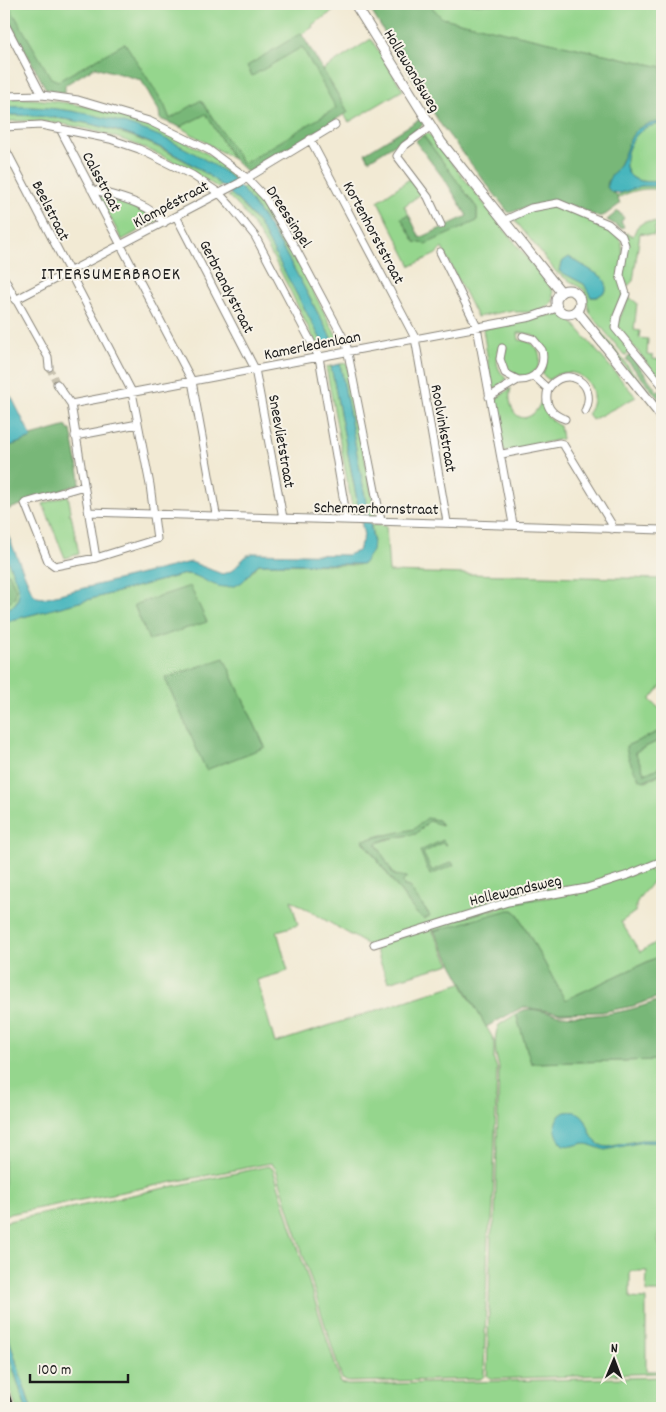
<svg xmlns="http://www.w3.org/2000/svg" width="666" height="1412" font-family="Dekko,sans-serif">
	<style>
		.green { fill: #95d68d; stroke: #587954; fill-rule: evenodd }
		.forest { fill: #78b778; stroke: #4a6a4a }
		.water { fill: #47b6bd; stroke: #32696c }
		.lines { fill: none; stroke-linecap: round; stroke-linejoin: round }
		.minor-tunnel { stroke: #c7c1af; stroke-width: 7; stroke-dasharray: 7 3.5; stroke-linecap: butt }
		.minor-casing { stroke: #878378; stroke-width: 9 }
		.major-casing { stroke: #878378; stroke-width: 11 }
		.minor { stroke: #fff; stroke-width: 7 }
		.major { stroke: #fff; stroke-width: 9 }
		.rail { stroke: #1c1c1c; stroke-width: 2 }
		.labels { text-anchor: middle; stroke-width: 4; stroke-linejoin: round; paint-order: stroke }
		.street-label { font-size: 16px; fill: #1c1c1c; stroke: #f7f3e8 }
		.neighbourhood-label { font-size: 18px; letter-spacing: 1px; fill: #1c1c1c; stroke: #f7f3e8 }
	</style>
	<rect width="100%" height="100%" fill="#f7f3e8"/>
	<filter id="ink" filterUnits="userSpaceOnUse"><feTurbulence type="fractalNoise" baseFrequency=".02" numOctaves="2"/><feDisplacementMap in="SourceGraphic" scale="10" xChannelSelector="R" yChannelSelector="G"/><feConvolveMatrix kernelMatrix="1 2 1 2 8 2 1 2 1" color-interpolation-filters="sRGB"/></filter>
	<filter id="wash" filterUnits="userSpaceOnUse"><feTurbulence type="fractalNoise" baseFrequency=".0096" numOctaves="4" result="noise"/><feDisplacementMap in="SourceGraphic" scale="20" xChannelSelector="R" yChannelSelector="G"/><feGaussianBlur stdDeviation="1.12" result="paint"/><feColorMatrix in="noise" values="0 0 0 0 0 0 0 0 0 0 0 0 0 0 0 0 0 1.4 0 .05"/><feComposite in="paint" operator="in"/></filter>
	<g filter="url(#wash)">
		<rect width="100%" height="100%" fill="#f2ead4"/>
		<path class="green" d="M6 4H344L312 25 313 27 298 37 343 111 242 166 202 104 171 122 124 49 51 88Z
			M429 4H662V67L441 18Z
			M371 39 403 90 349 122 344 115 348 112 323 70Z
			M4 98C90 98 170 125 240 175L233 179C166 132 87 104 4 107Z
			M206 113 233 159 180 127Z
			M4 115C84 114 158 138 222 185L218 188C162 149 73 114 4 122Z
			M662 124V182C654 181 643 183 635 179 616 169 629 138 643 129 649 125 656 125 662 124Z
			M428 133 550 287 553 292V301C544 314 528 312 514 312L513 310 477 317 442 248 436 254 411 266 378 201 411 178 421 194 404 206 409 215 402 218 415 242 477 221V208L423 135Z
			M247 185 280 229 340 342 334 343 271 226 241 189Z
			M647 185 662 186V190C646 187 632 190 618 198L616 196 633 188Z
			M98 194 120 201 160 219 122 240Z
			M232 194 259 224 324 345 318 347 316 343C294 301 263 225 228 196Z
			M557 205 612 230 622 242 624 294 613 322 630 352 625 356 590 313 584 290 557 273 514 219 532 210ZM569 257 598 275 606 291 597 297H591L584 284 559 271 560 265Z
			M644 222H654L662 226V228L655 227 654 235 640 233 633 281 628 286 623 278 625 236 627 233 633 236 637 227Z
			M630 298 637 303 634 330 640 331 639 338 648 339 647 355 653 356V359L662 360 660 369 662 382 617 325 627 300Z
			M556 314 568 317 573 323 636 397 592 420 588 413C606 386 573 359 549 380L542 374C554 355 541 331 518 333L519 340C553 341 543 392 507 370L503 358 507 347 502 343C494 356 495 369 507 379L496 388 492 387 483 329Z
			M589 317 651 395 662 407V412L587 319Z
			M347 363 376 518 369 517 340 364Z
			M331 366 360 517H354L326 367Z
			M511 388C506 404 517 428 534 413 539 408 541 401 544 395 541 409 547 420 560 426L562 439 504 452 494 403 497 398Z
			M68 495 71 511 69 514H71L79 554 65 558 43 504Z
			M371 525 386 526 389 572 662 579V685L650 700 662 711V730L627 746 626 749 639 779 646 781 662 773V857L653 863 595 884 553 893 368 945 291 900 298 925 277 931 288 971 257 980 275 1043 461 983 494 1040V1060L497 1068 493 1207 492 1220 488 1234 484 1376 481 1379 348 1382 342 1379 276 1169 271 1163 4 1215V622L185 574 243 581 259 564 359 565 373 539ZM144 602 149 640 134 605ZM224 659 265 747 206 769 165 678ZM382 835H412L400 836 376 843C383 853 385 864 393 873 396 876 400 877 403 881L404 886 409 887 421 905 429 913H416L363 841Z
			M4 552C11 570 33 602 4 610Z
			M662 739V766L645 774 635 752Z
			M649 869 655 876C651 889 634 896 636 911L621 922 640 952 662 939V955L565 1000 517 913 513 910 434 931 432 927 506 904 562 895Z
			M431 928 450 964 388 982 374 946Z
			M516 1014 531 1063 662 1060V1231L660 1232 658 1241 662 1253V1292H646L647 1271H630V1298L646 1299V1371H659L660 1373 492 1379 487 1376 491 1234 495 1219 499 1067C495 1055 493 1036 499 1025Z
			M269 1166 273 1169 341 1383 348 1385 662 1377V1408H31L4 1323V1222Z
			M4 1340 26 1408H16L4 1369Z"/>
		<path class="forest" d="M4 4H8L51 78 58 81 125 43 164 104 170 119 201 100 243 164 336 108 302 47 252 76 247 66 301 33 348 112 248 173 233 159 206 114 180 127 160 119 159 111 141 80 95 67 65 85V93L46 89 4 12Z
			M367 4H429L442 18 662 67V122L648 124 637 130 617 169 607 182 611 192 616 194 620 204 605 215 598 217 574 206H530L509 213 441 125Z
			M420 119 423 124 419 129 369 160 365 153Z
			M423 135 477 208V221L426 244 415 242 401 218 409 215 420 238 467 216 447 183 415 141Z
			M618 211 624 218 621 222 624 226 622 229 607 220Z
			M633 353 639 359 636 362 658 392 662 388V403L626 359Z
			M67 426 68 430H71L80 479 79 484 4 511V448L32 438 31 436Z
			M9 573 16 589 15 598 4 605V574Z
			M190 586 207 622 149 640 134 605Z
			M224 658 265 747 206 770 165 678Z
			M662 730V739L635 752 645 774 662 766V773L643 781C635 776 627 757 626 746Z
			M427 818 438 820 442 825 429 821 416 834 386 839 376 844C383 854 387 864 394 875L407 877 403 881 404 886 409 887 430 916 424 919 416 913 363 840 414 829Z
			M443 840 446 845 442 843 423 853 432 871 452 862 454 865 430 875 420 851Z
			M508 910H513L517 913 565 1000 662 955V996L633 1006 602 1012 561 1013 523 1007 486 1027 434 931Z
			M662 999V1060L531 1063 516 1014C527 1004 547 1013 560 1015 595 1018 630 1012 662 999Z"/>
		<path class="water" d="M4 107C73 104 148 124 207 161 216 167 228 173 235 181 277 229 303 288 334 343L324 345 259 224C200 148 98 114 4 115Z
			M662 122C658 126 648 125 642 130 628 140 617 170 635 179 643 183 654 181 662 182V186H641L621 193 611 192 607 187C607 178 614 174 618 167 632 143 626 124 662 122Z
			M569 257 602 277 606 283V291L597 297H591L584 284 559 271 563 261Z
			M340 364 373 539 372 551 363 564H259C251 569 248 579 239 584 216 595 202 573 185 574L4 622V610C33 602 11 573 5 554 2 546 4 535 4 526L32 592 37 597 43 598 191 562 222 574C238 572 239 558 252 553L347 555 358 551 364 536 331 366Z
			M11 396 32 438 4 448V398Z
			M565 1112C597 1107 580 1144 608 1147L641 1140H662V1143L643 1142 605 1150 584 1143 572 1146 563 1145C555 1135 550 1119 565 1112Z
			M4 1323 31 1408H26L4 1340Z"/>
	</g>
	<g filter="url(#ink)">
		<g class="lines">
			<path class="minor-tunnel" d="M49 367 57 384"/>
			<defs>
				<path id="minor" d="M4 22 42 95
					M4 96 42 95 78 100 149 121 209 150 247 178 265 197 296 249 346 343 381 521
					M4 127 41 125 110 139 139 149 192 175 219 193 230 205 255 236 319 357 347 520
					M59 127 192 381 216 514
					M430 127 404 146 397 156 428 197 441 225
					M310 139 415 338 447 522
					M4 146 132 392 150 485 157 539 96 558 55 566 48 561 25 503 84 486
					M91 189C114 196 149 202 164 223
					M176 216 255 369 283 518
					M503 221 531 208 558 203 608 224 622 236 625 245 620 275 626 294 617 316 615 328 662 385
					M440 252 477 327 513 524
					M4 278 48 357 49 367
					M15 300 239 183 335 125
					M502 348 500 359 505 373 518 380C535 381 546 367 542 350L533 339 523 336
					M534 376 548 389
					M57 384 71 404
					M489 397 518 380
					M71 404 531 317 557 308
					M71 404 96 558
					M565 419C550 414 544 404 548 389 565 363 599 383 585 411
					M75 436 138 424
					M502 454 559 443 563 444 611 523 612 529
					M89 512 662 530
					M374 944 508 902 587 888 628 875 662 861"/>
				<path id="major" d="M355 4 441 142 561 292
					M556 302a12 12 0 1 1 24 0a12 12 0 1 1-24 0Z
					M577 311 662 417"/>
			</defs>
			<use href="#minor" class="minor-casing"/>
			<use href="#major" class="major-casing"/>
			<use href="#minor" class="minor"/>
			<use href="#major" class="major"/>
			<path class="rail" d="M4 1380 13 1408"/>
		</g>
	</g>
	<g class="labels">
		<g class="street-label">
			<text transform="translate(413 70) rotate(59)" y="6">Hollewandsweg</text>
			<text transform="translate(103 181) rotate(62)" y="6">Calsstraat</text>
			<text transform="translate(170 203) rotate(-28)" y="6">Klompéstraat</text>
			<text transform="translate(52 210) rotate(63)" y="6">Beelstraat</text>
			<text transform="translate(290 216) rotate(57)" y="6">Dreessingel</text>
			<text transform="translate(375 232) rotate(62)" y="6">Kortenhorststraat</text>
			<text transform="translate(228 286) rotate(63)" y="6">Gerbrandystraat</text>
			<text transform="translate(312 344) rotate(-11)" y="6">Kamerledenlaan</text>
			<text transform="translate(445 428) rotate(80)" y="6">Roolvinkstraat</text>
			<text transform="translate(283 441) rotate(80)" y="6">Sneevlietstraat</text>
			<text transform="translate(376 507) rotate(1)" y="6">Schermerhornstraat</text>
			<text transform="translate(515 889) rotate(-13)" y="6">Hollewandsweg</text>
		</g>
		<g class="neighbourhood-label">
			<text x="111" y="279">ITTERSUMERBROEK</text>
		</g>
	</g>
	<rect width="666" height="1412" fill="none" stroke="#f7f3e8" stroke-width="20"/>
	<g transform="translate(614 1360) rotate(1)" stroke="#f7f3e8" stroke-width="4" paint-order="stroke">
	<path d="M0-4L9 19L0 12L-9 19Z" fill="#1c1c1c"/>
	<text y="-8" font-size="14" font-weight="bold" text-anchor="middle" fill="#1c1c1c">N</text>
	</g>
	<path d="M30 1374v8h98v-8" fill="none" stroke="#1c1c1c" stroke-width="2.5"/>
	<text x="38" y="1374" font-size="15" fill="#1c1c1c" stroke="#f7f3e8" stroke-width="4" paint-order="stroke">100 m</text>
</svg>
